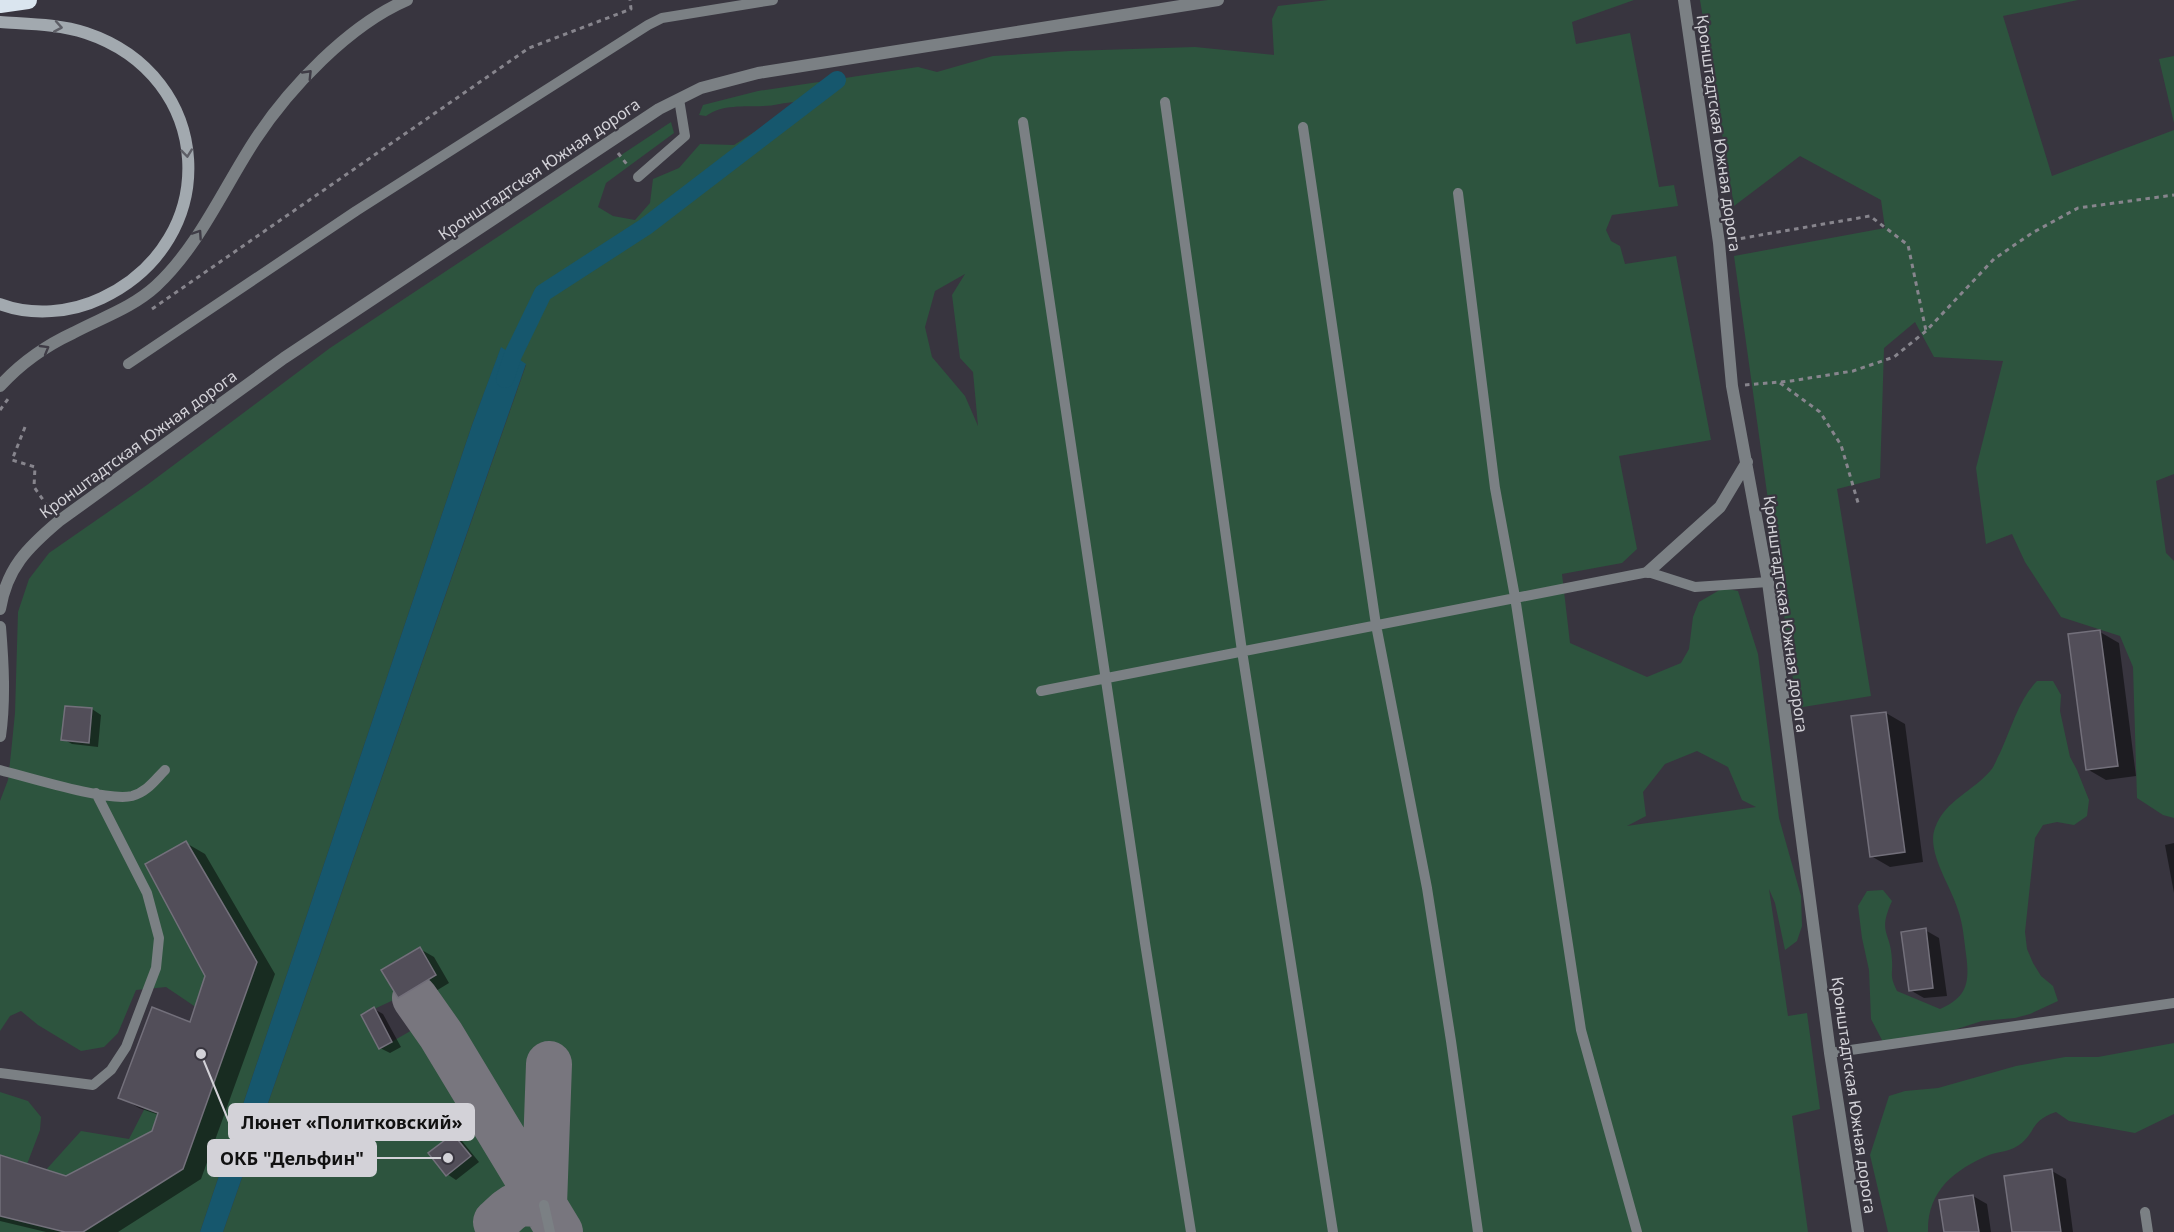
<svg xmlns="http://www.w3.org/2000/svg" width="2174" height="1232" font-family="'Noto Sans',sans-serif">
	<style>
		.green { fill: #2d543e; fill-rule: evenodd }
		.water { fill: #16576d }
		.shadow { fill: #0007 }
		.lines { fill: none; stroke-linecap: round; stroke-linejoin: round }
		.canal { stroke: #16576d; stroke-width: 18 }
		.taxiway { stroke: #78767e; stroke-width: 46 }
		.building { fill: #524e59; stroke: #73707b; stroke-width: 1.5 }
		.path { stroke: #87858d; stroke-width: 3; stroke-dasharray: 4.5 4.5; stroke-linecap: butt }
		.service { stroke: #7b8084; stroke-width: 10 }
		.minor { stroke: #7b8084; stroke-width: 12 }
		.tertiary { stroke: #7b8084; stroke-width: 12 }
		.secondary { stroke: #a2a9af; stroke-width: 12 }
		.motorway { stroke: #dae5ef; stroke-width: 18 }
		.oneway { stroke: #5d5e66 }
		.oneway2 { stroke: #3f3c46 }
		.labels { text-anchor: middle; stroke-width: 4.5; stroke-linejoin: round; paint-order: stroke }
		.street-label { font-size: 16px; fill: #d3d2d8; stroke: #38353f }
		.leader { fill: none; stroke: #d3d2d8; stroke-width: 2 }
		.callout-dot { fill: #d3d2d8; stroke: #38353f; stroke-width: 2 }
		.callout { fill: #d3d2d8; stroke: #d3d2d8; stroke-width: 2 }
		.callout-label { font-size: 18px; text-anchor: middle; font-weight: bold; fill: #111 }
	</style>
	<rect width="100%" height="100%" fill="#38353f"/>
	<path class="green" d="M1328 0H1634L1572 22 1576 44 1630 33 1659 187 1674 185 1678 206 1612 215 1606 230 1611 241 1620 246 1625 264 1676 256 1711 440 1619 456 1637 549 1622 563 1562 574 1570 643 1647 677 1681 663 1689 649 1693 617 1699 602 1723 588 1738 591 1758 654 1779 818 1801 896 1802 926 1797 941 1785 950 1775 903 1769 889 1788 1016 1807 1013 1820 1109 1792 1116 1808 1232H569L539 1177 419 985 436 974 419 947 381 970 398 998 361 1015 379 1049 414 1029 422 1030 437 1039 530 1191 545 1232H223L526 365 501 348 472 425 200 1232H0V1092L28 1101 41 1117 40 1130 23 1175 35 1182 81 1131 129 1139 163 1073 212 1018 166 987 136 990 118 1033 104 1047 81 1051 38 1025 21 1011 10 1016 0 1031V801L8 780 11 753 15 713 18 612 29 579 49 553 147 485 330 348 671 122 674 133 606 183 598 207 613 216 635 220 650 203 653 179 679 168 700 144 734 145 772 121 796 102C785 102 774 106 763 106 744 107 722 104 706 116L699 115 703 105 758 91 918 67 937 72 993 56 1070 51 1195 47 1274 55 1272 19 1278 6ZM965 274 952 295 960 358 973 372 978 426 965 396 932 357 925 327 935 291ZM1697 751 1728 767 1742 800 1756 807 1627 826 1646 816 1643 792 1665 764Z
		M1700 0H2078L2003 16 2052 176 2174 130V474L2156 481 2166 553 2174 561V818L2163 815 2137 798 2133 667 2120 636 2061 617 2025 562 2012 534 1986 544 1976 468 2003 361 1934 357 1915 322 1884 348 1880 478 1837 489 1871 696 1797 708 1734 256 1885 228 1881 200 1800 156 1734 206Z
		M2174 56V123L2159 59Z
		M2037 681H2053L2061 695 2060 711 2070 757 2077 770 2089 800 2087 816 2074 825 2057 822 2043 825 2035 838 2025 932 2027 949 2033 963 2041 976 2053 986 2058 1001 2030 1014 2015 1018 1982 1021 1935 1036 1902 1037 1882 1045V1040L1871 1019 1869 970 1862 938 1858 906 1867 891 1883 890 1892 901C1877 934 1891 931 1892 960 1893 976 1889 974 1897 991L1940 1009C1967 997 1970 983 1966 954 1964 939 1963 924 1958 910 1951 886 1926 852 1935 828 1945 800 1974 791 1991 770 1995 765 1997 758 2000 753 2011 729 2019 699 2037 681Z
		M2174 1043V1114L2135 1133 2069 1121 2056 1112C2029 1121 2037 1132 2019 1145 2009 1152 2000 1151 1989 1155 1954 1170 1927 1191 1928 1232H1888L1870 1155 1889 1096 1905 1091 1938 1088 2016 1066 2065 1057H2098Z"/>
	<path class="water" d="M501 347 526 364 223 1232H200L472 425Z"/>
	<path class="shadow" d="M2100 632 2119 643 2136 776 2106 780 2087 769Z
		M67 708 92 709 101 715 98 747 72 744 63 739Z
		M1886 713 1905 724 1923 862 1890 867 1871 856Z
		M186 843 205 854 275 974 201 1179 118 1232H46L0 1221V1156L66 1178 153 1132 159 1115 139 1108 120 1097 191 1024 207 976Z
		M2174 843V893L2165 845Z
		M1925 930 1939 938 1947 996 1924 998 1910 990Z
		M420 949 434 957 449 983 413 1005 399 997Z
		M374 1009 383 1014 401 1047 390 1053 380 1048Z
		M453 1135 462 1141 479 1162 456 1180 447 1174Z
		M2052 1171 2066 1179 2073 1232H2014Z
		M1973 1196 1987 1204 1991 1232H1945Z"/>
	<g class="lines">
		<path class="canal" d="M505 379 513 355 543 293 645 227 837 80"/>
		<path class="taxiway" d="M415 998 441 1035 560 1232
			M496 1222C515 1204 517 1201 544 1205L549 1064"/>
	</g>
	<path class="building" d="M2100 630 2118 766 2086 770 2068 634Z
		M65 706 92 708 89 743 61 740Z
		M1886 712 1905 852 1870 857 1851 716Z
		M186 841 257 962 183 1169 83 1232H65L0 1216V1155L66 1176 152 1131 158 1113 118 1098 152 1007 190 1022 205 976 145 864Z
		M1926 928 1933 988 1909 991 1901 932Z
		M420 947 436 975 398 998 381 970Z
		M374 1007 392 1042 379 1049 361 1015Z
		M453 1134 471 1156 446 1176 428 1153Z
		M2052 1169 2061 1232H2012L2004 1176Z
		M1973 1195 1979 1232H1944L1939 1200Z"/>
	<g class="lines">
		<path class="path" d="M618 153 629 167
			M1732 240 1870 216 1908 245 1926 331
			M152 309 529 48 631 9 630 0
			M1780 383 1820 412 1841 445 1859 506
			M1745 385 1791 381 1853 371 1894 357 1926 331 1994 259 2032 233 2078 208 2174 195
			M0 410 8 399
			M25 427 12 460 35 467 34 487 51 511"/>
		<path class="service" d="M1165 102 1242 651 1333 1232
			M1023 122 1145 943 1191 1232
			M1303 127 1376 625 1427 888 1451 1041 1478 1232
			M638 177 685 136 679 99
			M1458 193 1495 488 1515 597 1581 1030 1637 1232
			M128 364 356 211 648 25 662 18 773 0
			M1041 691 1648 572 1695 587 1768 582
			M0 770C28 777 107 802 132 796 147 792 155 780 165 770
			M1830 1053 2174 1003
			M0 1073 93 1085 111 1070 126 1047 156 968 159 938 147 893 96 793
			M544 1205 550 1232
			M2145 1212 2148 1232"/>
		<path class="minor" d="M1684 0 1719 243 1732 386 1768 582 1830 1053 1858 1232
			M1648 572 1720 507 1747 462
			M0 609C7 568 27 548 59 521L284 358 659 109 701 88 758 73 1218 0
			M0 627C3 664 5 700 0 736"/>
		<path class="tertiary" d="M0 386C21 363 45 346 73 333 101 318 132 308 156 286 199 246 223 189 255 140 289 88 349 25 407 0"/>
		<path class="secondary" d="M0 22C29 24 59 24 86 33 215 76 224 240 102 298 71 313 32 316 0 304"/>
		<path class="motorway" d="M0 4 28 0"/>
	</g>
	<defs><path id="oneway-chevron" d="M-2-3.5L2.5 0L-2 3.5" fill="none" stroke-width="1.6" stroke-linecap="round" stroke-linejoin="round" transform="scale(1.5)"/></defs>
	<g class="oneway">
		<use href="#oneway-chevron" transform="translate(58 27) rotate(10)"/>
		<use href="#oneway-chevron" transform="translate(187 153) rotate(84)"/>
	</g>
	<g class="oneway2">
		<use href="#oneway-chevron" transform="translate(308 74) rotate(-46)"/>
		<use href="#oneway-chevron" transform="translate(198 234) rotate(-56)"/>
		<use href="#oneway-chevron" transform="translate(45 349) rotate(-30)"/>
	</g>
	<g class="labels">
		<g class="street-label">
			<text transform="translate(1719 133) rotate(82)" y="6">Кронштадтская Южная дорога</text>
			<text transform="translate(539 169) rotate(-34)" y="6">Кронштадтская Южная дорога</text>
			<text transform="translate(138 444) rotate(-36)" y="6">Кронштадтская Южная дорога</text>
			<text transform="translate(1786 614) rotate(82)" y="6">Кронштадтская Южная дорога</text>
			<text transform="translate(1854 1095) rotate(82)" y="6">Кронштадтская Южная дорога</text>
		</g>
	</g>
	<path class="leader" d="M201 1054L229 1122M448 1158L376 1158"/>
	<g class="callout-dot">
		<circle cx="201" cy="1054" r="6"/>
		<circle cx="448" cy="1158" r="6"/>
	</g>
	<g class="callout">
		<rect x="229" y="1104" width="245" height="36" rx="6"/>
		<rect x="208" y="1140" width="168" height="36" rx="6"/>
	</g>
	<g class="callout-label">
		<text x="352" y="1129">Люнет «Политковский»</text>
		<text x="292" y="1165">ОКБ "Дельфин"</text>
	</g>
</svg>
